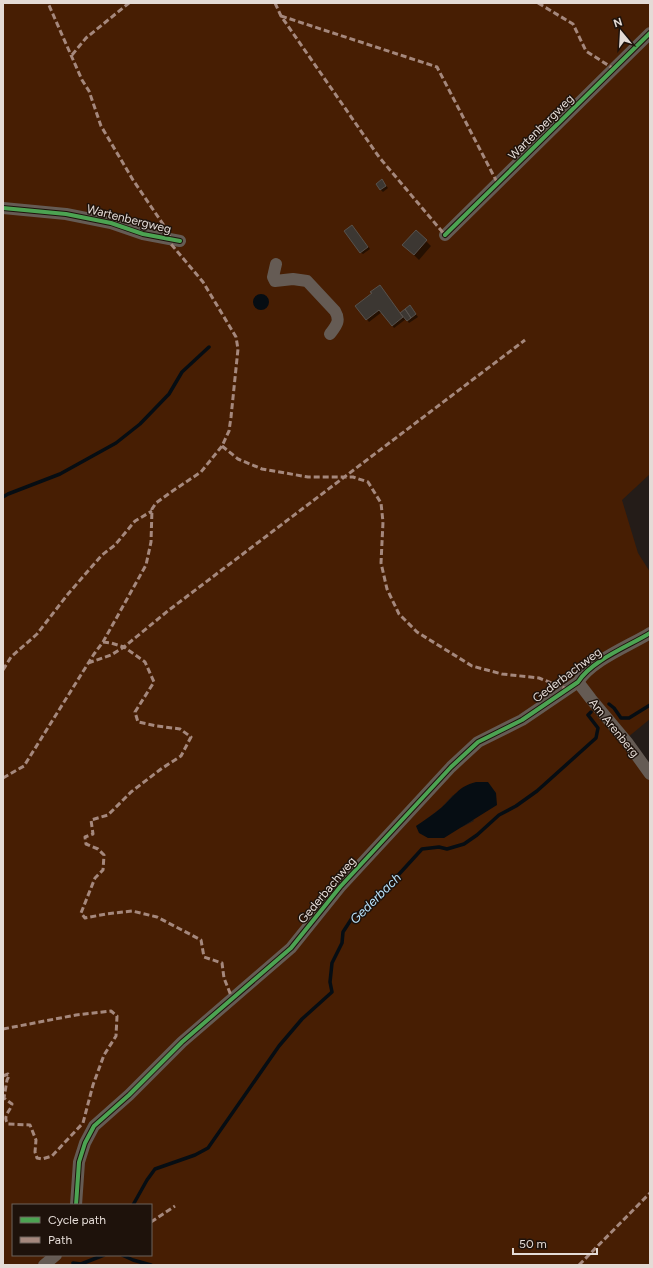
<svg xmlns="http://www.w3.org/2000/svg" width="653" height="1268" font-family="Figtree,sans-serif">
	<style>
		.green { fill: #471e03; fill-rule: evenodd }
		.water { fill: #060d13 }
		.shadow { fill: #0007 }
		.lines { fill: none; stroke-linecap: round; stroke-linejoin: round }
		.stream { stroke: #060d13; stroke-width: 3.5 }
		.building { fill: #3c3732; stroke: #57514c }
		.minor { stroke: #655b54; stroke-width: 12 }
		.quiet { stroke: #a5887d; stroke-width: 3; stroke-dasharray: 6 3; stroke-linecap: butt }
		.cycleway-casing { stroke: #1e120b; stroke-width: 6 }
		.cycleway { stroke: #4ca352; stroke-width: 4 }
		.labels { text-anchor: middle; stroke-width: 3; stroke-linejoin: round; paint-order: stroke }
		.street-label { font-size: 12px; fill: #e4dbd6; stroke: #1e120b }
		.water-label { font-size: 13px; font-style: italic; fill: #b9e3fd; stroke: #1e120b }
	</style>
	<rect width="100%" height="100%" fill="#241c18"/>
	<path class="green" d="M3 3H650V474L622 500 638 553 650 572V719L622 742 650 780V1265H3ZM453 795 474 821 462 827 417 826 441 808ZM13 1205H151V1255H13Z"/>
	<path class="water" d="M253 302a8 8 0 1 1 16 0a8 8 0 1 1-16 0Z
		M476 782H488L496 793 497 805 444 838H428L419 833 416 826C425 820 434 814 441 808 455 796 457 787 476 782Z"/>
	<path class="shadow" d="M384 183 388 188 383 192 380 189Z
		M352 226 370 249 363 254 360 252Z
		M416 231 431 246 419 260 409 250Z
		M373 294 400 314 412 309 418 317 409 323 406 319 394 328 382 312 369 322 357 306Z"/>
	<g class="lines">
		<path class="stream" d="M3 497 8 494 60 474 116 443 140 424 169 394 182 372 209 347
			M609 704 614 708 621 718H629L650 705
			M133 1205 147 1180 155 1169 195 1155 208 1148 279 1046 302 1019 332 992 330 982 332 963 342 943 343 932 354 915 370 906 422 849 439 847 447 849 464 844 477 835 499 815 516 806 537 791 596 738 598 728 588 715 591 712
			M122 1255 133 1260 151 1265
			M74 1265 73 1263 81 1264 104 1255"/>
	</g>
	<path class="building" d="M382 179 386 186 380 190 376 184Z
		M352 225 368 247 360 253 344 231Z
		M416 230 427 240 414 255 402 245Z
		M380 285 403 317 392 326 379 310 366 320 355 306 372 293 370 292Z
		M410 305 416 314 411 318 405 309Z
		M405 309 411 318 407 321 400 313Z"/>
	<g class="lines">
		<path class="minor" d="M3 208 66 214 111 223 143 234 180 241
			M445 235 650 33
			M276 264 273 277 275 281 293 279 307 281 335 311C341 321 336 326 330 334
			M578 682 591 699 627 742 650 774
			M76 1205 79 1162 85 1143 94 1126 129 1095 182 1042 291 948 340 887 451 767 478 742 522 720 578 682C592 660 629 646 650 633
			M44 1265 56 1255"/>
		<path class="quiet" d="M275 3 281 16 379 157 445 235
			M538 3 573 24 586 51 614 69
			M281 16 437 67 498 184
			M72 55 86 38 129 3
			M222 446 238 459 262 469 308 477H353L368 482 381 503 383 522 381 563 387 589 399 614 417 632 472 666 502 674 539 678 567 689
			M103 642 111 643 124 647 145 662 154 682 135 712 138 722 157 726 180 729 191 737 181 756 161 769 131 792 108 815 91 820 93 834 85 837 86 844 98 849 104 855 103 870 95 878 81 913 85 918 106 914 132 911 157 917 201 940 204 957 222 963 224 978 232 998
			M88 663 111 655 124 647 169 610 525 340
			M3 670 11 657 37 634 68 594 102 555 115 545 135 521 152 511
			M3 778 24 766 94 654 103 642 146 565 151 542 152 509 156 503 171 492 201 472 222 446 229 431 231 417 238 349 236 337 203 282 171 244 169 233 133 180 101 126 89 91 82 80 48 3
			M3 1029 76 1015 111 1011 117 1016 116 1036 104 1055 93 1085 83 1123 52 1156 42 1159 37 1158 35 1152 36 1140 30 1125 8 1124C2 1116 10 1112 12 1104L4 1098 7 1080 9 1076 8 1074 3 1076
			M151 1222 175 1206
			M579 1265 650 1193"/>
		<defs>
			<path id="cycleway" d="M3 208 66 214 111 223 143 234 180 241
				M445 235 650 33
				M76 1205 79 1162 85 1143 94 1126 129 1095 182 1042 291 948 340 887 451 767 478 742 522 720 578 682C592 660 629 646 650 633"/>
		</defs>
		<use href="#cycleway" class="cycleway-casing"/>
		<use href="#cycleway" class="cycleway"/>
	</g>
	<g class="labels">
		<g class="street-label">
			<text transform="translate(541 127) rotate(-45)" y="4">Wartenbergweg</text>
			<text transform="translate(129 219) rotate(14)" y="4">Wartenbergweg</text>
			<text transform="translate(567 675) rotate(-37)" y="4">Gederbachweg</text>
			<text transform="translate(614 728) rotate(51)" y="4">Am Arenberg</text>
			<text transform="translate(327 890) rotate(-50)" y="4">Gederbachweg</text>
		</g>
		<g class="water-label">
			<text transform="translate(375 898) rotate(-45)" y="5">Gederbach</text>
		</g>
	</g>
	<rect width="653" height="1268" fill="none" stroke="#e4dbd6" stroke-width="8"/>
	<rect x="12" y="1204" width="140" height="52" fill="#1e120b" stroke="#6d625c"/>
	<rect x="20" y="1217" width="20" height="6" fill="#4ca352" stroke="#6d625c"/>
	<text x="48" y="1224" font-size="12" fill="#e4dbd6">Cycle path</text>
	<rect x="20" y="1237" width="20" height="6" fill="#a5887d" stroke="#6d625c"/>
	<text x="48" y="1244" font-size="12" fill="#e4dbd6">Path</text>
	<g transform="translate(621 32) rotate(342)" stroke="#1e120b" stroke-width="3" paint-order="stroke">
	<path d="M0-3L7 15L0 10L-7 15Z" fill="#e4dbd6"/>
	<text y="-6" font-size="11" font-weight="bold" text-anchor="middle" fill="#e4dbd6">N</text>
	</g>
	<path d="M513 1248v6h84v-6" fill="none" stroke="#e4dbd6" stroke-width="2"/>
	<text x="519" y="1248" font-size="12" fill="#e4dbd6" stroke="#1e120b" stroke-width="3" paint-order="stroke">50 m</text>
</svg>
